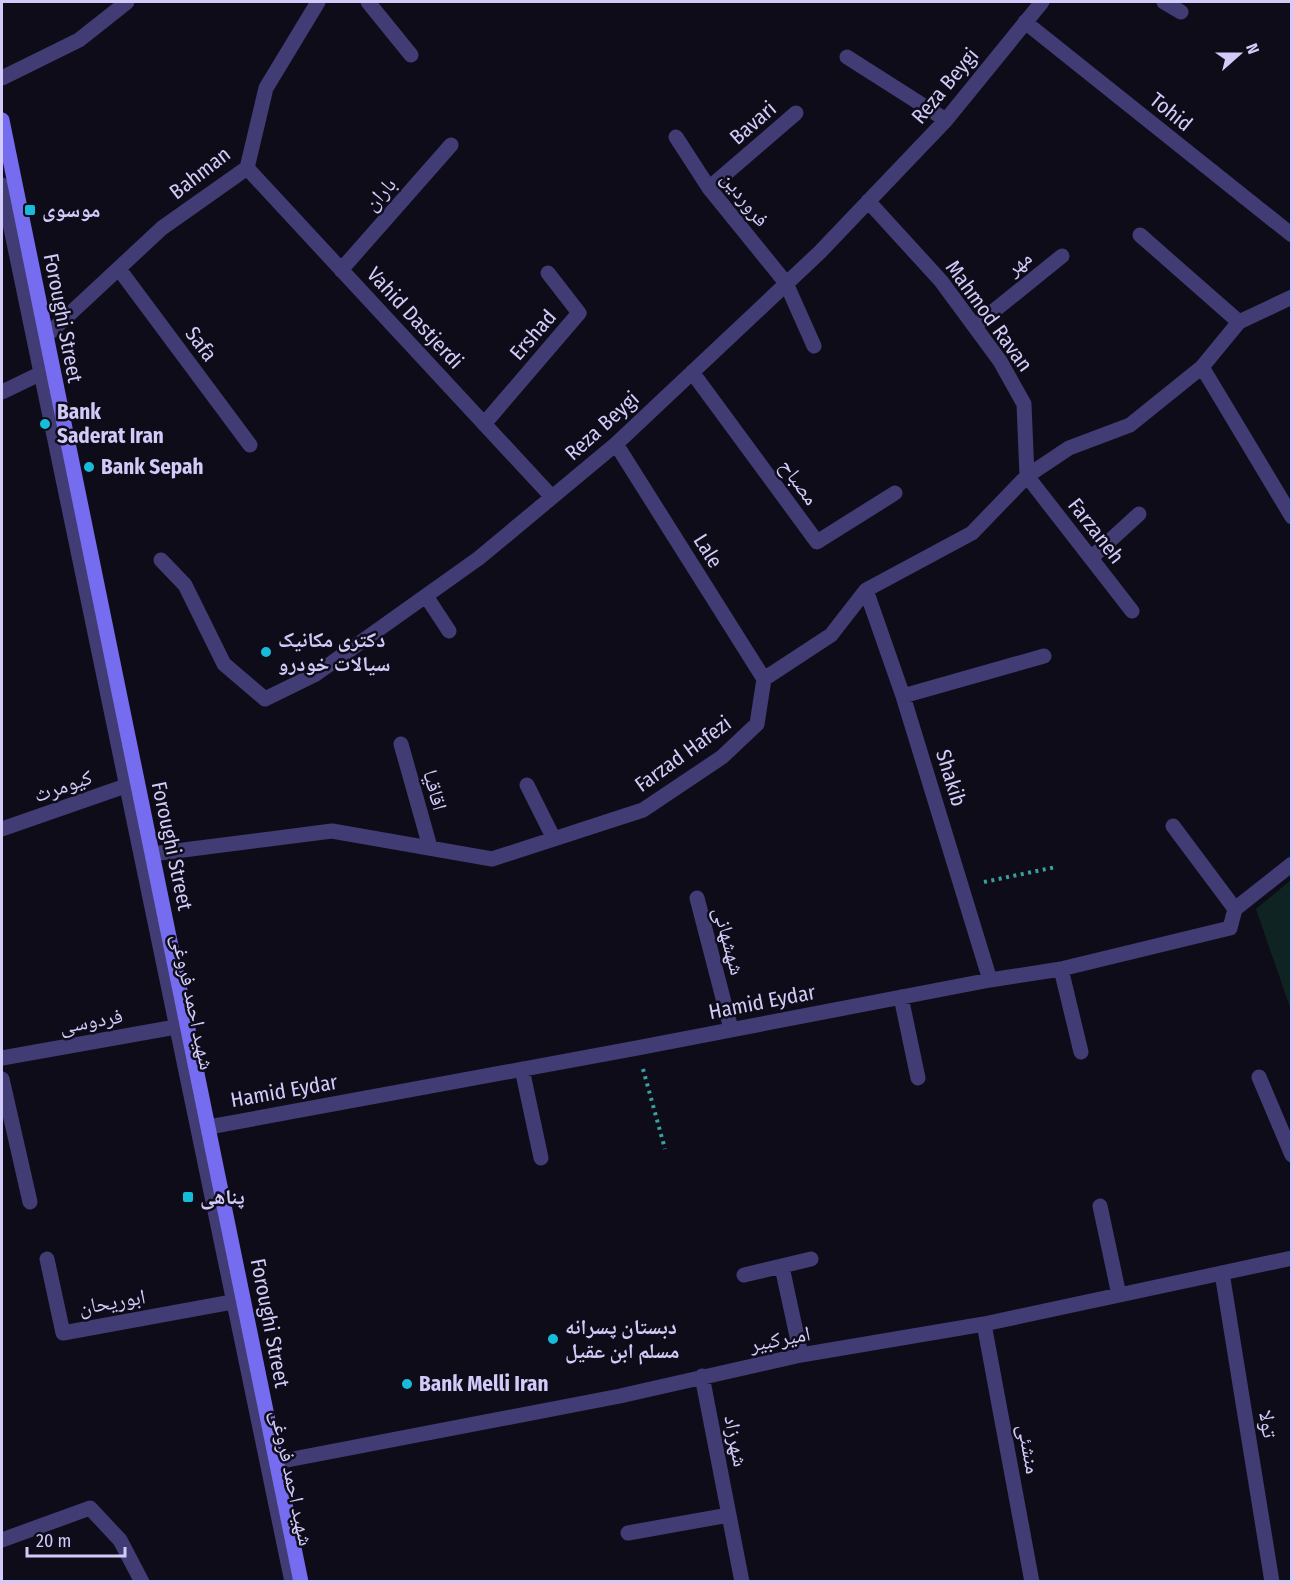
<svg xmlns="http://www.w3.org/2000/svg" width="1293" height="1583" font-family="'Fira Sans Condensed','Noto Naskh Arabic',sans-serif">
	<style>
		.green { fill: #102323 }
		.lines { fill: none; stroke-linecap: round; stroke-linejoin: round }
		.path { stroke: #38a09f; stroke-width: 4; stroke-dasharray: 3 4.5; stroke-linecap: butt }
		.lane { stroke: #413c74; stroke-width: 15 }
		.street { stroke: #413c74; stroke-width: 15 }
		.secondary { stroke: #766cf0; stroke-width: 15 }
		.poi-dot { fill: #17bcda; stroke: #0f0c1a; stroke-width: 2 }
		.labels { text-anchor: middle; stroke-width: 5; stroke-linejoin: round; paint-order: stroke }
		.street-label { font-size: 21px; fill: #d2cbfa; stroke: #0f0c1a }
		.poi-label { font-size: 21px; font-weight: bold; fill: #d2cbfa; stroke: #0f0c1a; text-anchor: start }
	</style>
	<rect width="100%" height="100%" fill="#0f0c1a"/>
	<path class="green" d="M1291 880V1010L1256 909Z"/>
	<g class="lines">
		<path class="path" d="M984 882 1056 867
			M643 1069 665 1149"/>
		<path class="lane" d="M2 185 292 1582"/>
		<path class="street" d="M368 2 411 55
			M1164 2 1181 12
			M1025 22 1292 235
			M847 57 946 120
			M2 78 79 40 127 2
			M676 137 709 188 786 283 814 346
			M247 168 552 497
			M709 188 796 113
			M868 201 941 281 1000 361 1024 404 1027 476 1132 611
			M1140 235 1239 322
			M119 269 250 445
			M341 270 451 145
			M975 326 1062 256
			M46 336 162 228 247 168 266 88 318 2
			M1202 367 1292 517
			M692 372 817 542 895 493
			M2 392 52 368
			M484 424 579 313 548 273
			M616 444 764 679
			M1091 558 1139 514
			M161 560 185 585 224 664 265 699 316 674 479 558 616 444 820 252 946 120 1042 2
			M866 590 903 696 990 980
			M426 596 449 631
			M903 696 1044 656
			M401 744 430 847
			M527 785 554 839
			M1173 826 1235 909
			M2 829 137 782
			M152 854 332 831 492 859 643 810 722 757 757 724 764 679 831 635 866 590 972 533 1027 476 1069 448 1130 425 1202 367 1239 322 1292 297
			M697 898 731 1029
			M1061 969 1081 1052
			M901 997 918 1078
			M2 1058 187 1025
			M522 1069 541 1158
			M1259 1077 1292 1155
			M2 1079 30 1202
			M209 1127 637 1048 990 980 1061 969 1230 928 1235 909 1292 864
			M1100 1206 1119 1295
			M47 1259 63 1333 243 1300
			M782 1267 801 1355
			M1222 1273 1272 1582
			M744 1275 811 1259
			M984 1324 1032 1582
			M702 1376 742 1582
			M277 1462 620 1396 801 1355 984 1324 1292 1258
			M628 1533 729 1515
			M2 1540 90 1508 120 1540 142 1582"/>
		<path class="secondary" d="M2 120 301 1582"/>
	</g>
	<g class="poi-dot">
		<rect x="24" y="204" width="12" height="12" rx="3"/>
		<circle cx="45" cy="424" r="6"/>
		<circle cx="89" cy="467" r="6"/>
		<circle cx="266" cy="652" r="6"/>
		<rect x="182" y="1191" width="12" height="12" rx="3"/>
		<circle cx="553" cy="1339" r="6"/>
		<circle cx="407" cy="1384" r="6"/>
	</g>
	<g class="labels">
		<g class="street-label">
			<text transform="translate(945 86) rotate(-50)" y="7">Reza Beygi</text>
			<text transform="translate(1171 112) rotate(39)" y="7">Tohid</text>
			<text transform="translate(753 123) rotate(-41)" y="7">Bavari</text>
			<text transform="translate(200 173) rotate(-38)" y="7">Bahman</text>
			<text transform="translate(380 194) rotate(-48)" y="7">باران</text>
			<text transform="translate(745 199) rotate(52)" y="7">فروردین</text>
			<text transform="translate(1019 263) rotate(-39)" y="7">مهر</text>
			<text transform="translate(989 316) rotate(54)" y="7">Mahmod Ravan</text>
			<text transform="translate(63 318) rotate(79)" y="7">Foroughi Street</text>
			<text transform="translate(415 318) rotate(47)" y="7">Vahid Dastjerdi</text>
			<text transform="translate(533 335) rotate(-49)" y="7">Ershad</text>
			<text transform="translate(201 344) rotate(53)" y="7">Safa</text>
			<text transform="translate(602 426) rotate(-42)" y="7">Reza Beygi</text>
			<text transform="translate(799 482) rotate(54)" y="7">مصباح</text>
			<text transform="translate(1096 531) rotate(52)" y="7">Farzaneh</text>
			<text transform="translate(708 551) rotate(58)" y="7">Lale</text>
			<text transform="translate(683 754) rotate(-36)" y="7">Farzad Hafezi</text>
			<text transform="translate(951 778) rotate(73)" y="7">Shakib</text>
			<text transform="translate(63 786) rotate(-19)" y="7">کیومرث</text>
			<text transform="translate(435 790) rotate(75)" y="7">اقاقیا</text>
			<text transform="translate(172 846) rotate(78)" y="7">Foroughi Street</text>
			<text transform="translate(729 941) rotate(75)" y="7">شهشهانی</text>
			<text transform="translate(193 1002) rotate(78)" y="7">شهید احمد فروغی</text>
			<text transform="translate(762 1002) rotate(-11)" y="7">Hamid Eydar</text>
			<text transform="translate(91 1021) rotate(-10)" y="7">فردوسی</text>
			<text transform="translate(284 1091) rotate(-10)" y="7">Hamid Eydar</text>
			<text transform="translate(112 1302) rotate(-10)" y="7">ابوریحان</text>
			<text transform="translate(270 1323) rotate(79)" y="7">Foroughi Street</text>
			<text transform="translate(780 1339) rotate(-11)" y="7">امیرکبیر</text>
			<text transform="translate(1268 1424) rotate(81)" y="7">تولا</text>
			<text transform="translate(736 1441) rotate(79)" y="7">شهرزاد</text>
			<text transform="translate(1029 1449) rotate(80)" y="7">منشئی</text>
			<text transform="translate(292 1478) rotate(78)" y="7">شهید احمد فروغی</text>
		</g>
		<g class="poi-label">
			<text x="42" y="217">موسوی</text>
			<text x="57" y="419">Bank<tspan x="57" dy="24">Saderat Iran</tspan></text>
			<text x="101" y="474">Bank Sepah</text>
			<text x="278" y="647">دکتری مکانیک<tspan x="278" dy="24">سیالات خودرو</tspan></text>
			<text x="200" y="1204">پناهی</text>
			<text x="565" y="1334">دبستان پسرانه<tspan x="565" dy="24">مسلم ابن عقیل</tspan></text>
			<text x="419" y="1391">Bank Melli Iran</text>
		</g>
	</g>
	<rect width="1293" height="1583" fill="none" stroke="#d2cbfa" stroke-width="6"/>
	<g transform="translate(1239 54) rotate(69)" stroke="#0f0c1a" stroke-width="4.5" paint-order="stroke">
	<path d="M0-4.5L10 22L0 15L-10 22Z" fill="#d2cbfa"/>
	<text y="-9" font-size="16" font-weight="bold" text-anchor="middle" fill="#d2cbfa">N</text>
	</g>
	<path d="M27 1547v9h98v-9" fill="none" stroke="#d2cbfa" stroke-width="3"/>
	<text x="36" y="1547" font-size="18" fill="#d2cbfa" stroke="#0f0c1a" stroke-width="4.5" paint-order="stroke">20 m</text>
</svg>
